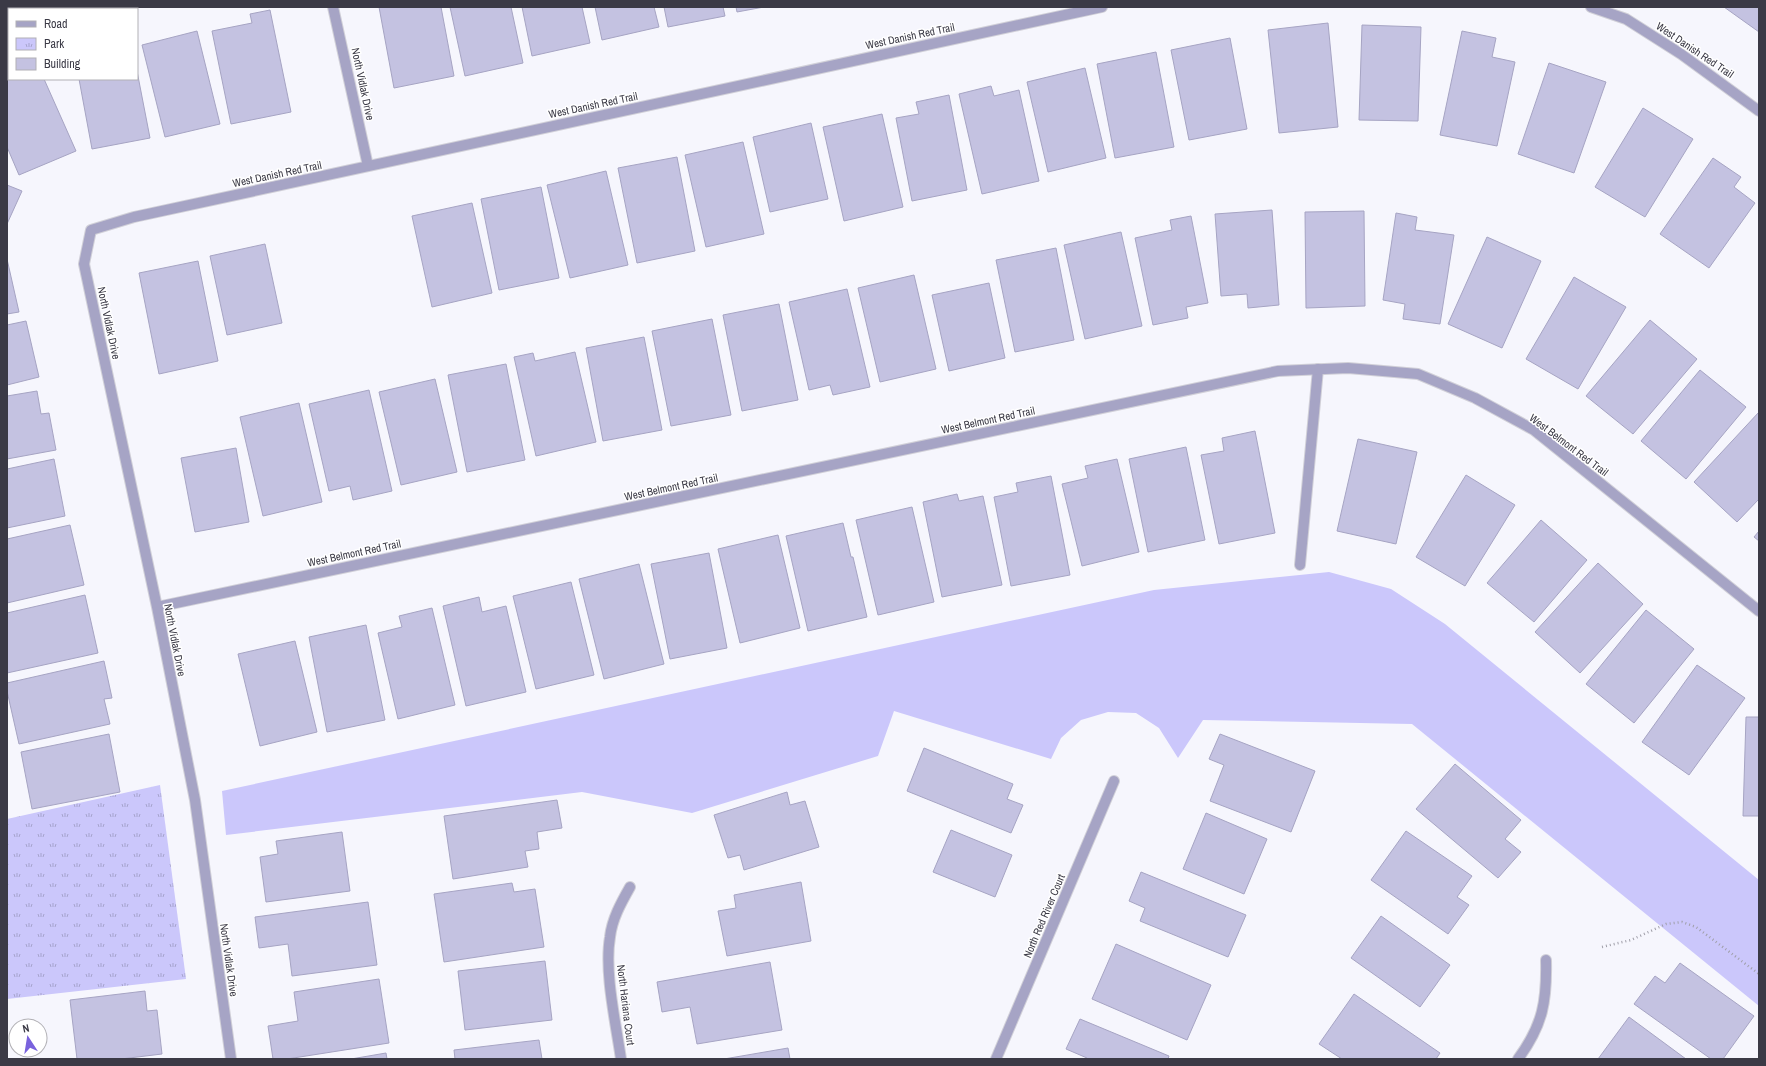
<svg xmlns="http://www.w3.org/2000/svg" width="1766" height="1066" font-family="'Archivo Narrow',sans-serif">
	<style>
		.green { fill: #cbc7fb }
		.park { fill: url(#park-tufts) }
		.building { fill: #c4c2e1; stroke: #a6a4c3 }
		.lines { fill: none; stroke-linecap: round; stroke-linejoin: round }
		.service-casing { stroke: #d1d0d8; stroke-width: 12 }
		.minor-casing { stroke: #d1d0d8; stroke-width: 12 }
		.path { stroke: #a09fa9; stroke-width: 2.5; stroke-dasharray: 1 3; stroke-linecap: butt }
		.service { stroke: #a6a4c5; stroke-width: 10 }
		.minor { stroke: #a6a4c5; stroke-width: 10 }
		.labels { text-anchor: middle; stroke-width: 3; stroke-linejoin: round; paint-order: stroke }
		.street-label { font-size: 11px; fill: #3b3a46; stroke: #fff }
	</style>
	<defs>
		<pattern id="park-tufts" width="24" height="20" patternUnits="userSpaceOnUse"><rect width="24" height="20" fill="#cbc7fb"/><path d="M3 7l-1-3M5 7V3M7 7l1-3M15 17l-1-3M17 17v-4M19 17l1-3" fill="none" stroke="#a6a3cd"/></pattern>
	</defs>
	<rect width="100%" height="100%" fill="#f6f6fd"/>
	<path class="green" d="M1329 572 1391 589 1445 624 1759 880V1006L1412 724 1203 720 1178 758 1159 728 1136 713 1108 712 1081 720 1061 738 1051 759 894 711 878 756 692 813 582 792 226 835 222 791 1154 590Z"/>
	<path class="park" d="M160 785 186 979 7 999V819Z"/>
	<path class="building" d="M379 7H441L454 76 394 88Z
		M450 7H511L523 63 465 76Z
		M522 7H582L590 43 532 56Z
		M595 7H654L659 27 602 40Z
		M664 7H723L725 16 668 27Z
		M736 7H764L737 12Z
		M1724 7H1759V32Z
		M270 10 291 112 231 124 212 31 252 23 250 14Z
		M1328 23 1338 127 1279 133 1268 30Z
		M1362 25 1421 27 1418 121 1359 120Z
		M197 31 220 124 165 137 142 45Z
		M1462 31 1496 38 1492 57 1515 62 1497 146 1440 135Z
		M1230 38 1247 129 1189 140 1171 50Z
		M1156 52 1174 147 1115 158 1097 64Z
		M1549 63 1606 82 1574 173 1518 154Z
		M1085 68 1106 158 1048 172 1027 82Z
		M137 71 150 138 92 149 79 79H137Z
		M9 75V79H44L76 151 19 175 7 147V76Z
		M991 86 994 96 1019 90 1039 181 982 194 959 94Z
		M949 95 967 190 912 201 896 118 919 114 916 102Z
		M1643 108 1693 139 1645 217 1595 187Z
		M882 114 903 207 844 221 823 127Z
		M811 123 828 199 770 212 753 137Z
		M743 142 764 234 706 247 685 155Z
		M677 157 695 251 637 263 618 168Z
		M1713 158 1741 177 1734 187 1755 203 1709 268 1660 234Z
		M606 171 628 265 570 278 547 185Z
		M7 185 22 191 7 224Z
		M541 187 559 278 499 290 481 199Z
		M472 203 492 293 432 307 412 216Z
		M1272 210 1279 305 1248 308 1247 294 1221 296 1215 214Z
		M1364 211 1365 306 1306 308 1305 212Z
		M1396 213 1417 217 1415 230 1454 235 1440 324 1403 319 1405 304 1383 300Z
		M1191 216 1208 303 1186 307 1188 318 1153 325 1135 238 1172 230 1170 220Z
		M1121 232 1142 326 1085 339 1064 245Z
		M1487 237 1541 261 1502 348 1448 324Z
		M265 244 282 323 227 335 210 256Z
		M1056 248 1074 340 1015 352 996 260Z
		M7 259 19 312 7 314Z
		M198 261 218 361 159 374 139 273Z
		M914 275 936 369 880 382 858 288Z
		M1574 277 1626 307 1578 389 1526 359Z
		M989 283 1005 358 949 371 932 295Z
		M847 289 870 387 833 395 830 385 809 390 789 302Z
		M779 304 798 400 742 411 723 315Z
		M712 319 731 415 671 426 652 331Z
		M1650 320 1697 359 1633 434 1586 396Z
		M26 321 39 377 7 385V325Z
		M644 337 662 430 603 441 586 348Z
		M575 352 596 442 536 456 514 357 533 353 535 361Z
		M506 364 525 460 467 472 448 375Z
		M1700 370 1746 407 1686 479 1641 441Z
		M435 379 457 472 401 485 379 392Z
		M369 390 392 491 353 500 350 486 329 491 309 404Z
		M37 391 41 414 49 413 56 450 7 459V396Z
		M299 403 322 502 263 516 240 417Z
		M1759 412V499L1737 522 1694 482Z
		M1255 431 1275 533 1219 544 1201 455 1224 451 1222 438Z
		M1358 439 1417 452 1396 544 1337 531Z
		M1186 447 1205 540 1148 552 1129 459Z
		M236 448 249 522 195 532 181 458Z
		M54 459 65 516 7 528V469Z
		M1117 459 1139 552 1082 566 1062 484 1088 478 1085 466Z
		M1466 475 1515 505 1465 586 1416 557Z
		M1051 476 1070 575 1011 586 994 497 1018 492 1016 483Z
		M957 494 959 501 983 496 1002 585 942 597 923 502Z
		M912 507 934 602 878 615 856 520Z
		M1541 520 1587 560 1534 622 1487 583Z
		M843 523 851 557H853L867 617 808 631 786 536Z
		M70 525 84 585 7 603V539Z
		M1759 531V541L1754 537Z
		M778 535 800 628 740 643 718 549Z
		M709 553 727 648 670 659 651 564Z
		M1598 563 1643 604 1580 673 1535 632Z
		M639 564 664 664 604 679 579 579Z
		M571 582 594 675 536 689 513 596Z
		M85 595 98 653 7 673V613Z
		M479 597 482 612 506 606 526 692 466 706 443 606Z
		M432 608 455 705 398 719 378 633 402 627 399 616Z
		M1646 610 1694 649 1634 723 1586 684Z
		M366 625 385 720 327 732 309 637Z
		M295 641 317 732 260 746 238 654Z
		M104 661 112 698 104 699 110 724 19 744 7 691V683Z
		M1697 665 1745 698 1689 775 1642 742Z
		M1746 717H1759V816H1743Z
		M109 734 120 792 32 809 21 752Z
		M1220 734 1315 771 1291 832 1210 801 1224 765 1209 759Z
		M924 748 1013 784 1007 799 1023 805 1011 833 907 791Z
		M1455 764 1521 820 1505 839 1521 852 1498 878 1416 809Z
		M787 792 790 805 805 801 819 847 744 870 740 855 728 858 714 815Z
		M557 800 562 828 537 832 539 849 525 851 528 867 453 879 444 816Z
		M1206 813 1267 839 1244 894 1183 869Z
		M951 830 1012 855 995 897 933 872Z
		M1406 831 1472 876 1457 897 1469 905 1448 934 1371 880Z
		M342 832 350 891 266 902 260 857 278 854 276 841Z
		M1141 872 1246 915 1228 957 1140 921 1145 908 1129 901Z
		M801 882 811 941 727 956 718 911 736 908 734 895Z
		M512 883 514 892 535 889 544 947 444 962 434 894Z
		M368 902 377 965 292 976 288 944 259 948 255 917Z
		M1381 916 1450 965 1420 1007 1351 958Z
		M1116 944 1211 985 1187 1040 1092 999Z
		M545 961 552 1020 465 1030 458 971Z
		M770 962 782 1030 697 1044 690 1007 662 1012 657 982Z
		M1680 963 1754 1016 1723 1059H1711L1634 1004 1655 976 1665 983Z
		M379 979 389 1043 287 1059H273L268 1026 298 1021 294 992Z
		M145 991 147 1011 157 1010 162 1054 121 1059H77L70 1000Z
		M1354 994 1440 1053 1436 1059H1342L1319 1044Z
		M1629 1017 1686 1059H1598Z
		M1080 1019 1169 1056 1168 1059H1086L1087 1058 1066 1049Z
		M539 1040 542 1059H455L454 1050Z
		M788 1048 790 1059H724Z
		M386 1053 387 1059H351Z"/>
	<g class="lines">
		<defs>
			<path id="service" d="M1300 565 1318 369"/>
			<path id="minor" d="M333 7 368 166
				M1591 7 1626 19 1681 54 1759 111
				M157 607 1278 371 1348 368 1418 374 1475 398 1534 430 1759 611
				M231 1059 195 800 157 607 84 264 91 230 134 217 1102 7
				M621 1059C616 1024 604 972 610 937 612 919 621 903 630 887
				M996 1059 1114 781
				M1518 1059C1543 1025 1547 1001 1546 960"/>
		</defs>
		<use href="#service" class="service-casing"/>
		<use href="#minor" class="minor-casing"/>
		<path class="path" d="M1602 947 1631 940 1666 924 1682 922 1696 927 1759 974"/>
		<use href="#service" class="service"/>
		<use href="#minor" class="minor"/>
	</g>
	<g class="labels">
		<g class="street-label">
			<text transform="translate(910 36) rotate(-12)" y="4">West Danish Red Trail</text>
			<text transform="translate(1695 50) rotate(34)" y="4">West Danish Red Trail</text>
			<text transform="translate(363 84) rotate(78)" y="4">North Vidlak Drive</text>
			<text transform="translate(593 105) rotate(-12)" y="4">West Danish Red Trail</text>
			<text transform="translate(277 174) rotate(-12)" y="4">West Danish Red Trail</text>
			<text transform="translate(109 323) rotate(78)" y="4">North Vidlak Drive</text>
			<text transform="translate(988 420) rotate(-12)" y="4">West Belmont Red Trail</text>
			<text transform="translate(1569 445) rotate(37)" y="4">West Belmont Red Trail</text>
			<text transform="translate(671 487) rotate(-12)" y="4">West Belmont Red Trail</text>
			<text transform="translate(354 553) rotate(-12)" y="4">West Belmont Red Trail</text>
			<text transform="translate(175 640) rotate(79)" y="4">North Vidlak Drive</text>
			<text transform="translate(1044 916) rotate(-67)" y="4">North Red River Court</text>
			<text transform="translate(229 960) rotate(82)" y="4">North Vidlak Drive</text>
			<text transform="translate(626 1005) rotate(83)" y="4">North Hariana Court</text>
		</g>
	</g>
	<rect width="1766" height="1066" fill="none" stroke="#3b3a46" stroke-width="16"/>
	<rect x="8" y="8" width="130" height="72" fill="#ffffff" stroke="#b1b0b5"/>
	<rect x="16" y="21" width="20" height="6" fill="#a6a4c5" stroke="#b1b0b5"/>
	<text x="44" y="28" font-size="12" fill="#3b3a46">Road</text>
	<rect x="16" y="38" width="20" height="12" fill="url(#park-tufts)" stroke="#b1b0b5"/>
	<text x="44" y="48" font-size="12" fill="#3b3a46">Park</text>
	<rect x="16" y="58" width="20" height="12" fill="#c4c2e1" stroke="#b1b0b5"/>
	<text x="44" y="68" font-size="12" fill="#3b3a46">Building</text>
	<g transform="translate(28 1038) rotate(348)"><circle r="19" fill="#ffffff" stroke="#b1b0b5"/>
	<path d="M0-3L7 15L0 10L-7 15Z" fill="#7962dd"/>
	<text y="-6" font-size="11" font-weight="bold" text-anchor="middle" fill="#3b3a46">N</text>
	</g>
</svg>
